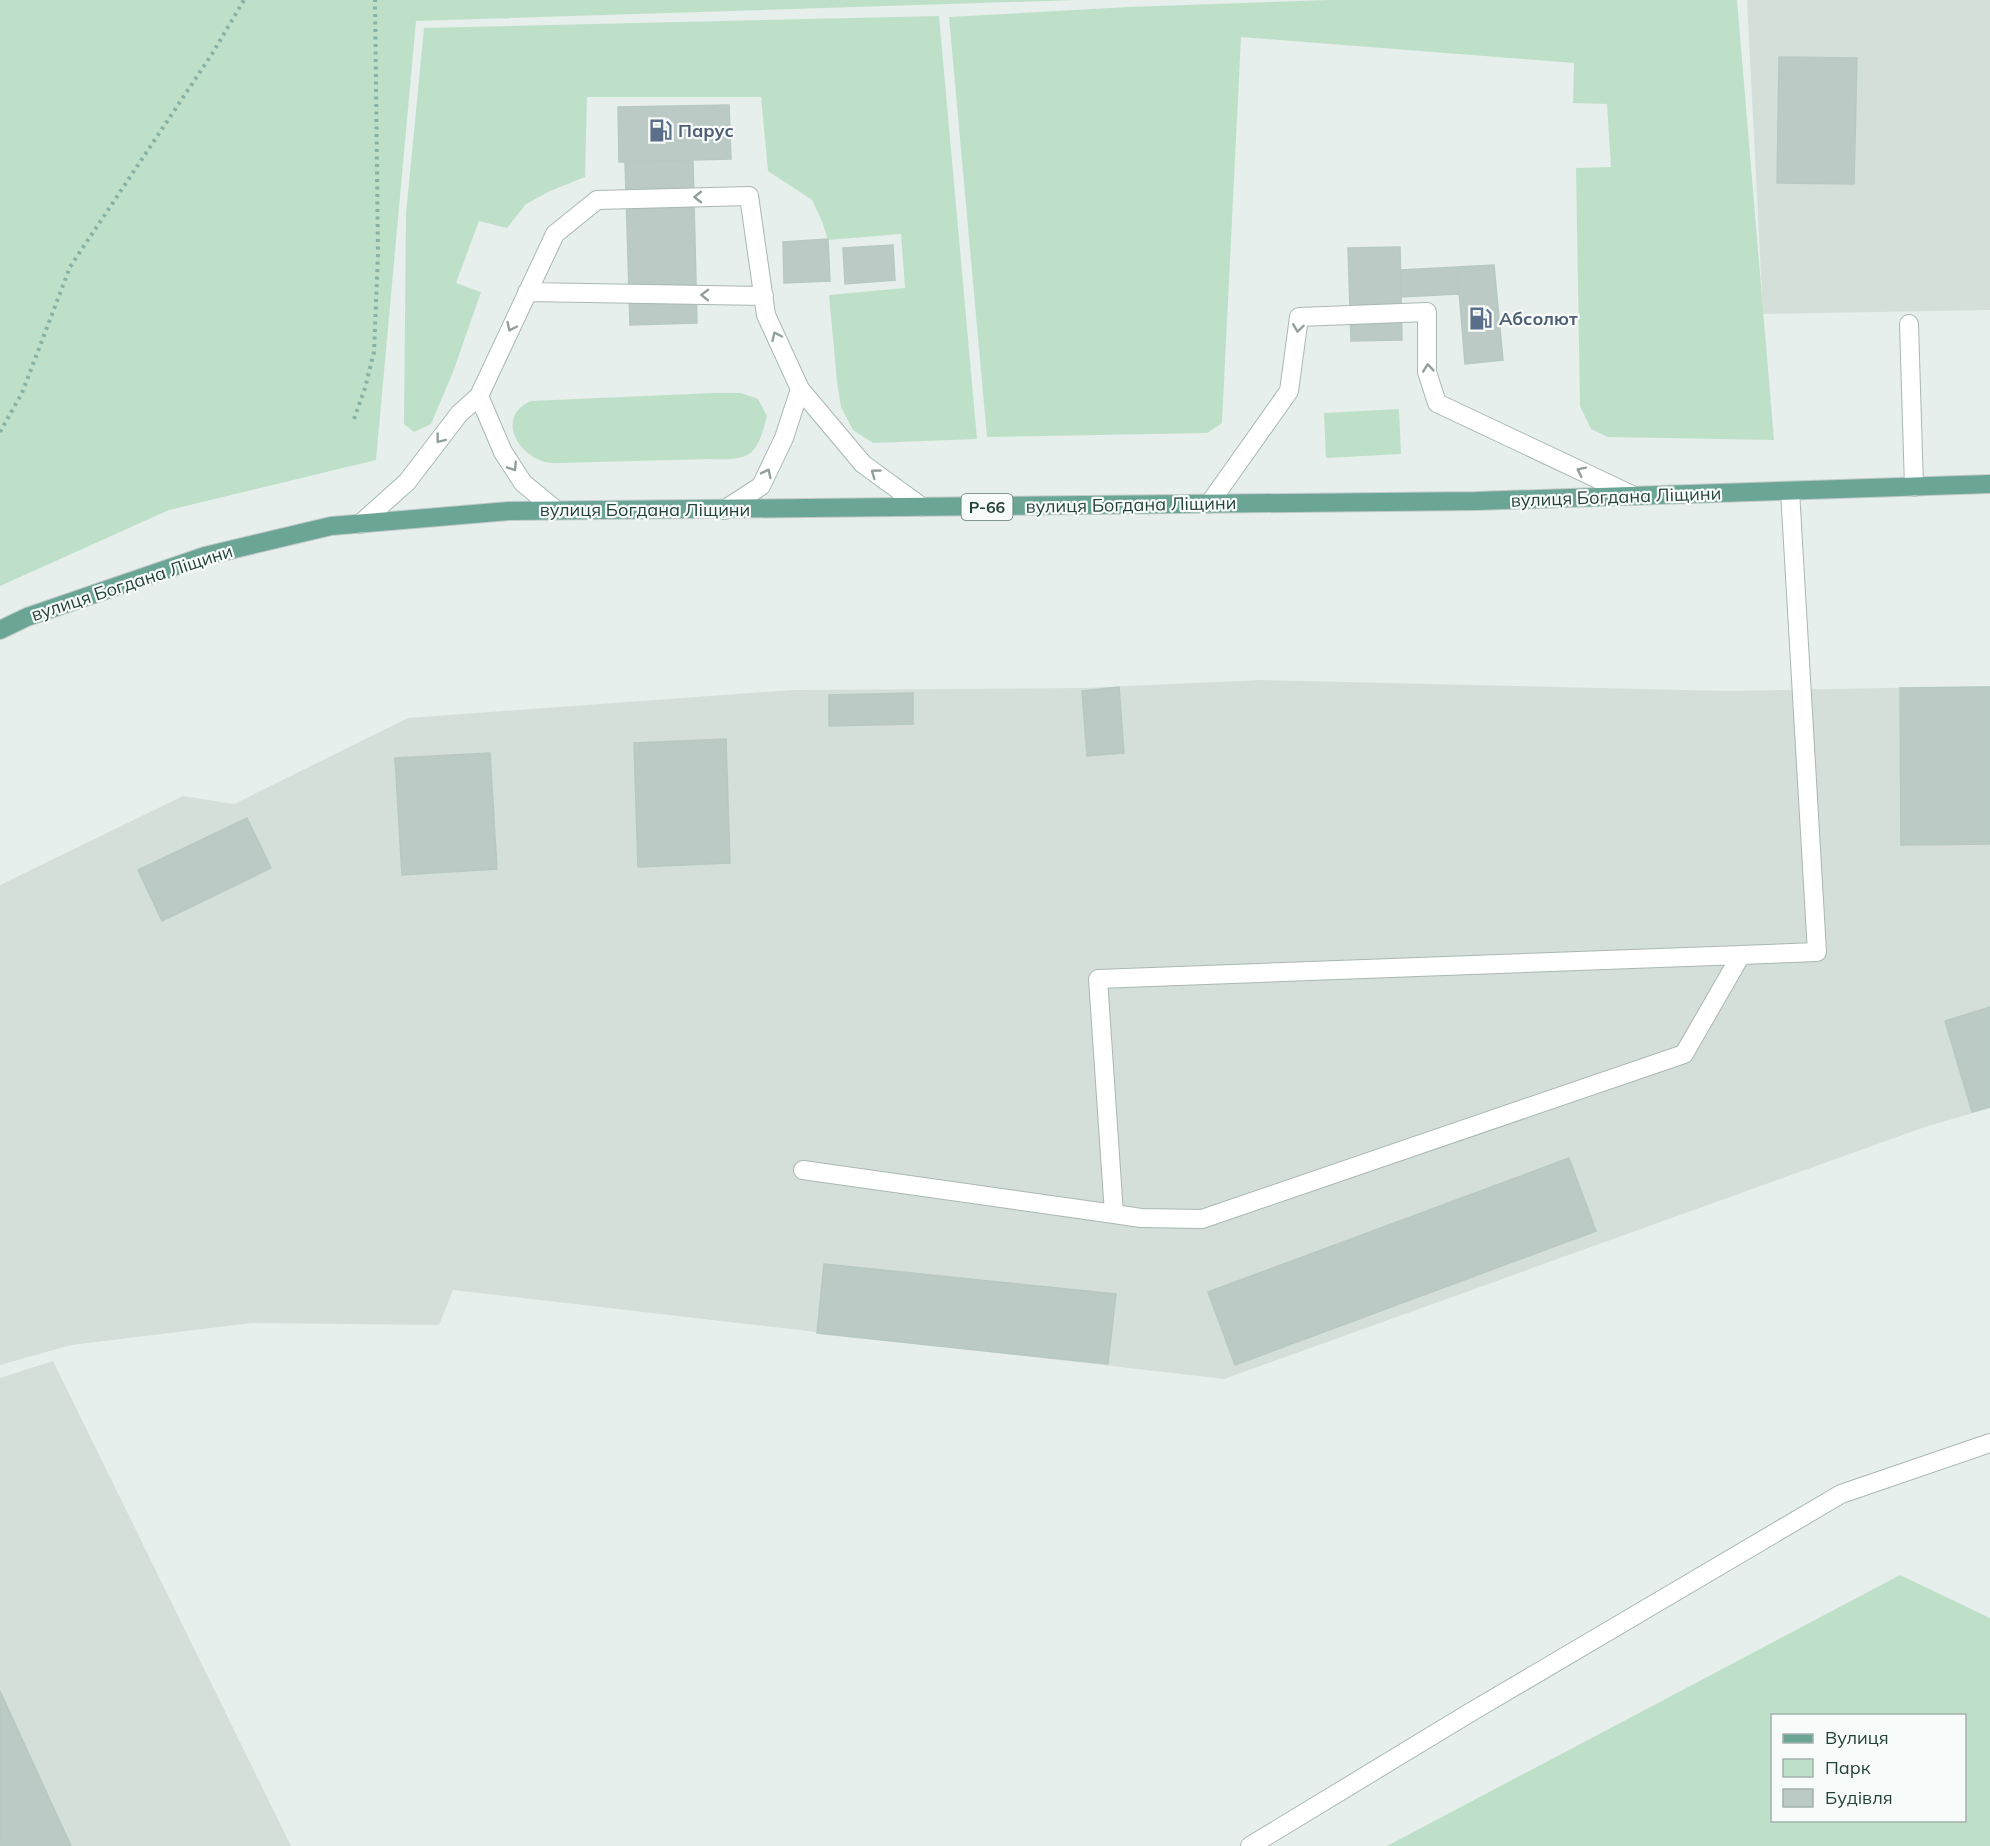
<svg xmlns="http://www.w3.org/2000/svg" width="1990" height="1846" font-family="Mulish,sans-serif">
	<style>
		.built { fill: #d4dfda }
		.green { fill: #bfe0c8; fill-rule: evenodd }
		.building { fill: #bbcac4; stroke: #b8c9c2; stroke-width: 1.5 }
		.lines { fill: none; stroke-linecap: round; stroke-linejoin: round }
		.service-casing { stroke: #a8b8b2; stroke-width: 20 }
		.primary-casing { stroke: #c2cac8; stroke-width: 20 }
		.path { stroke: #86b3a5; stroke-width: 4; stroke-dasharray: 3 4.5; stroke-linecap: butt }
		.service { stroke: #fff; stroke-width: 18 }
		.primary { stroke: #6aa596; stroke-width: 18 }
		.oneway { stroke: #92a09c }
		.labels { text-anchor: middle; stroke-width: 4.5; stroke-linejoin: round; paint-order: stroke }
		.shield { fill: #f7fbf9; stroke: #637a73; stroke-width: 1.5 }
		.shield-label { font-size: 16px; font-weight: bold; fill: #24423a }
		.service-label { font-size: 18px; font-weight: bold; fill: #4e5e75; stroke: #f7fbf9; text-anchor: start }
		.street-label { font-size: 18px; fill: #24423a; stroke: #f7fbf9 }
	</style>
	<rect width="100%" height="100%" fill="#e6efeb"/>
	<path class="built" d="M1747 0H1990V310L1763 314Z
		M1261 680 1729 691 1990 686V1108L1922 1128 1224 1379 453 1290 439 1325 252 1323 71 1345 0 1365V885L183 796 234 804 408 718 793 690 1084 688Z
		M53 1361 291 1846H0V1378Z"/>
	<path class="green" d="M0 0H1076L416 21 376 460 169 510 0 586Z
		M1329 0H1737L1774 440 1608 437 1591 429 1580 406 1576 168 1611 167 1607 104 1573 103 1574 63 1241 37 1222 423 1207 433 987 437 949 17 1128 7Z
		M939 16 977 439 873 443 853 430 841 407 837 382 829 295 905 288 901 234 828 240 822 221 812 200 768 171 761 97H587L585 177 550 191 526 204 507 228 479 221 456 283 481 292 453 372 431 424 414 432 404 424 406 214 424 28Z
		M713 393H741L758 399 767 416C757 455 752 461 710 459L561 463C555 463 547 463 542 461 514 451 498 415 531 401Z
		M1399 409 1401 454 1326 458 1324 413Z
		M1900 1575 1990 1618V1846H1387ZM1772 1716H1964V1820H1772Z"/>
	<path class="building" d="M1779 57 1857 58 1854 184 1777 183Z
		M729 105 731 159 619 162 618 107Z
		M693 160 697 323 630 325 625 162Z
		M828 239 830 281 784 283 783 242Z
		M893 245 895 280 845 284 843 248Z
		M1400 247 1402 340 1351 341 1348 248Z
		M1494 265 1503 360 1465 364 1457 267Z
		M1457 267 1458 294 1401 297 1400 270Z
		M1119 687 1124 753 1087 756 1082 691Z
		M1990 687V844L1901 845 1900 688Z
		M913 693V724L829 726V695Z
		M726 739 730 863 638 867 634 743Z
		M490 753 497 869 402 875 395 758Z
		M247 818 271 868 162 921 138 870Z
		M1990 1007V1107L1972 1112 1945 1021Z
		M1569 1158 1596 1231 1235 1365 1208 1292Z
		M824 1264 1116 1294 1108 1364 817 1333Z
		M0 1691 71 1846H0Z"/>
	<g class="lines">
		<defs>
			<path id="service" d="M527 292 764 296
				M1909 324 1914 487
				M479 396 503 452 523 483 556 510
				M1209 504 1289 391 1299 317 1427 312V372L1437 403 1634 496
				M724 510 761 486 784 438 800 389
				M360 524 407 482 459 414 479 396 555 234 597 200 749 196 766 315 800 389 863 464 922 507
				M1741 955 1817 952 1790 491
				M803 1170 1114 1214 1141 1218 1202 1219 1684 1054 1741 955 1098 979 1114 1214
				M1250 1846 1471 1712 1841 1494 1990 1443"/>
			<path id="primary" d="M0 630 27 617 205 556 331 526 509 511 1476 501 1990 484"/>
		</defs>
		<use href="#service" class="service-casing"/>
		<use href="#primary" class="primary-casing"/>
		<path class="path" d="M354 419 365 388 374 352 378 254 375 0
			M0 432 22 393 70 267 212 54 244 0"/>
		<use href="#service" class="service"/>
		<use href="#primary" class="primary"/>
	</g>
	<defs><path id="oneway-chevron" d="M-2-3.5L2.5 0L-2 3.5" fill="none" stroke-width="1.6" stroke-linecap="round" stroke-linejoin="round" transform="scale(1.5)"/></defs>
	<g class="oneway">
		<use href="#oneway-chevron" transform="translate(698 197) rotate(179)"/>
		<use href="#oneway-chevron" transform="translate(705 295) rotate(-179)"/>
		<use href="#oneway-chevron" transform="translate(511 327) rotate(115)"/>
		<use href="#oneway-chevron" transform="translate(1298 328) rotate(98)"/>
		<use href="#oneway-chevron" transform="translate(776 336) rotate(-115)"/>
		<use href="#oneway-chevron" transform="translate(1428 368) rotate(-96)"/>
		<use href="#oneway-chevron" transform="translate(440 439) rotate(128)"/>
		<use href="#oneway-chevron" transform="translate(513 467) rotate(57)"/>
		<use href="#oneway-chevron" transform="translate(1581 471) rotate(-154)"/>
		<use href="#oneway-chevron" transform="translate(767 473) rotate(-64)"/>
		<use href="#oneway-chevron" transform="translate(875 473) rotate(-144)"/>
	</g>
	<defs>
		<symbol id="fuel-bare" viewBox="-9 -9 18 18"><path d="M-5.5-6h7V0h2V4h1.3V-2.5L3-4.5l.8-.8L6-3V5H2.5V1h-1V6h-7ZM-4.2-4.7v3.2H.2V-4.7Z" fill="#5c6f8a" stroke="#f7fbf9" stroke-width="2.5" paint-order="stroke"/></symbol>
	</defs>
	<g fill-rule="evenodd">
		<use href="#fuel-bare" x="644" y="114" width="33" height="33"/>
		<use href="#fuel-bare" x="1464" y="302" width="33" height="33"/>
	</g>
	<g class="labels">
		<rect class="shield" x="961.5" y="494" width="51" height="26" rx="4.5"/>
		<g class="shield-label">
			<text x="987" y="513">Р-66</text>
		</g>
		<g class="service-label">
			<text x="678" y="137">Парус</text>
			<text x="1499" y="325">Абсолют</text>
		</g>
		<g class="street-label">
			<text transform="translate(1616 497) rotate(-2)" y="6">вулиця Богдана Ліщини</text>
			<text transform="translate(1131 505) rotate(-1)" y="6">вулиця Богдана Ліщини</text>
			<text x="645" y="516">вулиця Богдана Ліщини</text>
			<text transform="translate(132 583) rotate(-18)" y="6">вулиця Богдана Ліщини</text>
		</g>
	</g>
	<rect x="1771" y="1714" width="195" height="108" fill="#f7fbf9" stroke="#a3b1ad" stroke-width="1.5"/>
	<rect x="1783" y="1734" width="30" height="9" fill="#6aa596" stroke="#a3b1ad" stroke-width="1.5"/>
	<text x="1825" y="1744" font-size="18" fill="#24423a">Вулиця</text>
	<rect x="1783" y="1759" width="30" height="18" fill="#bfe0c8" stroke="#a3b1ad" stroke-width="1.5"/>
	<text x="1825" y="1774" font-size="18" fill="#24423a">Парк</text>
	<rect x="1783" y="1789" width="30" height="18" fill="#bbcac4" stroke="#a3b1ad" stroke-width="1.5"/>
	<text x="1825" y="1804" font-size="18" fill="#24423a">Будівля</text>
</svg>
